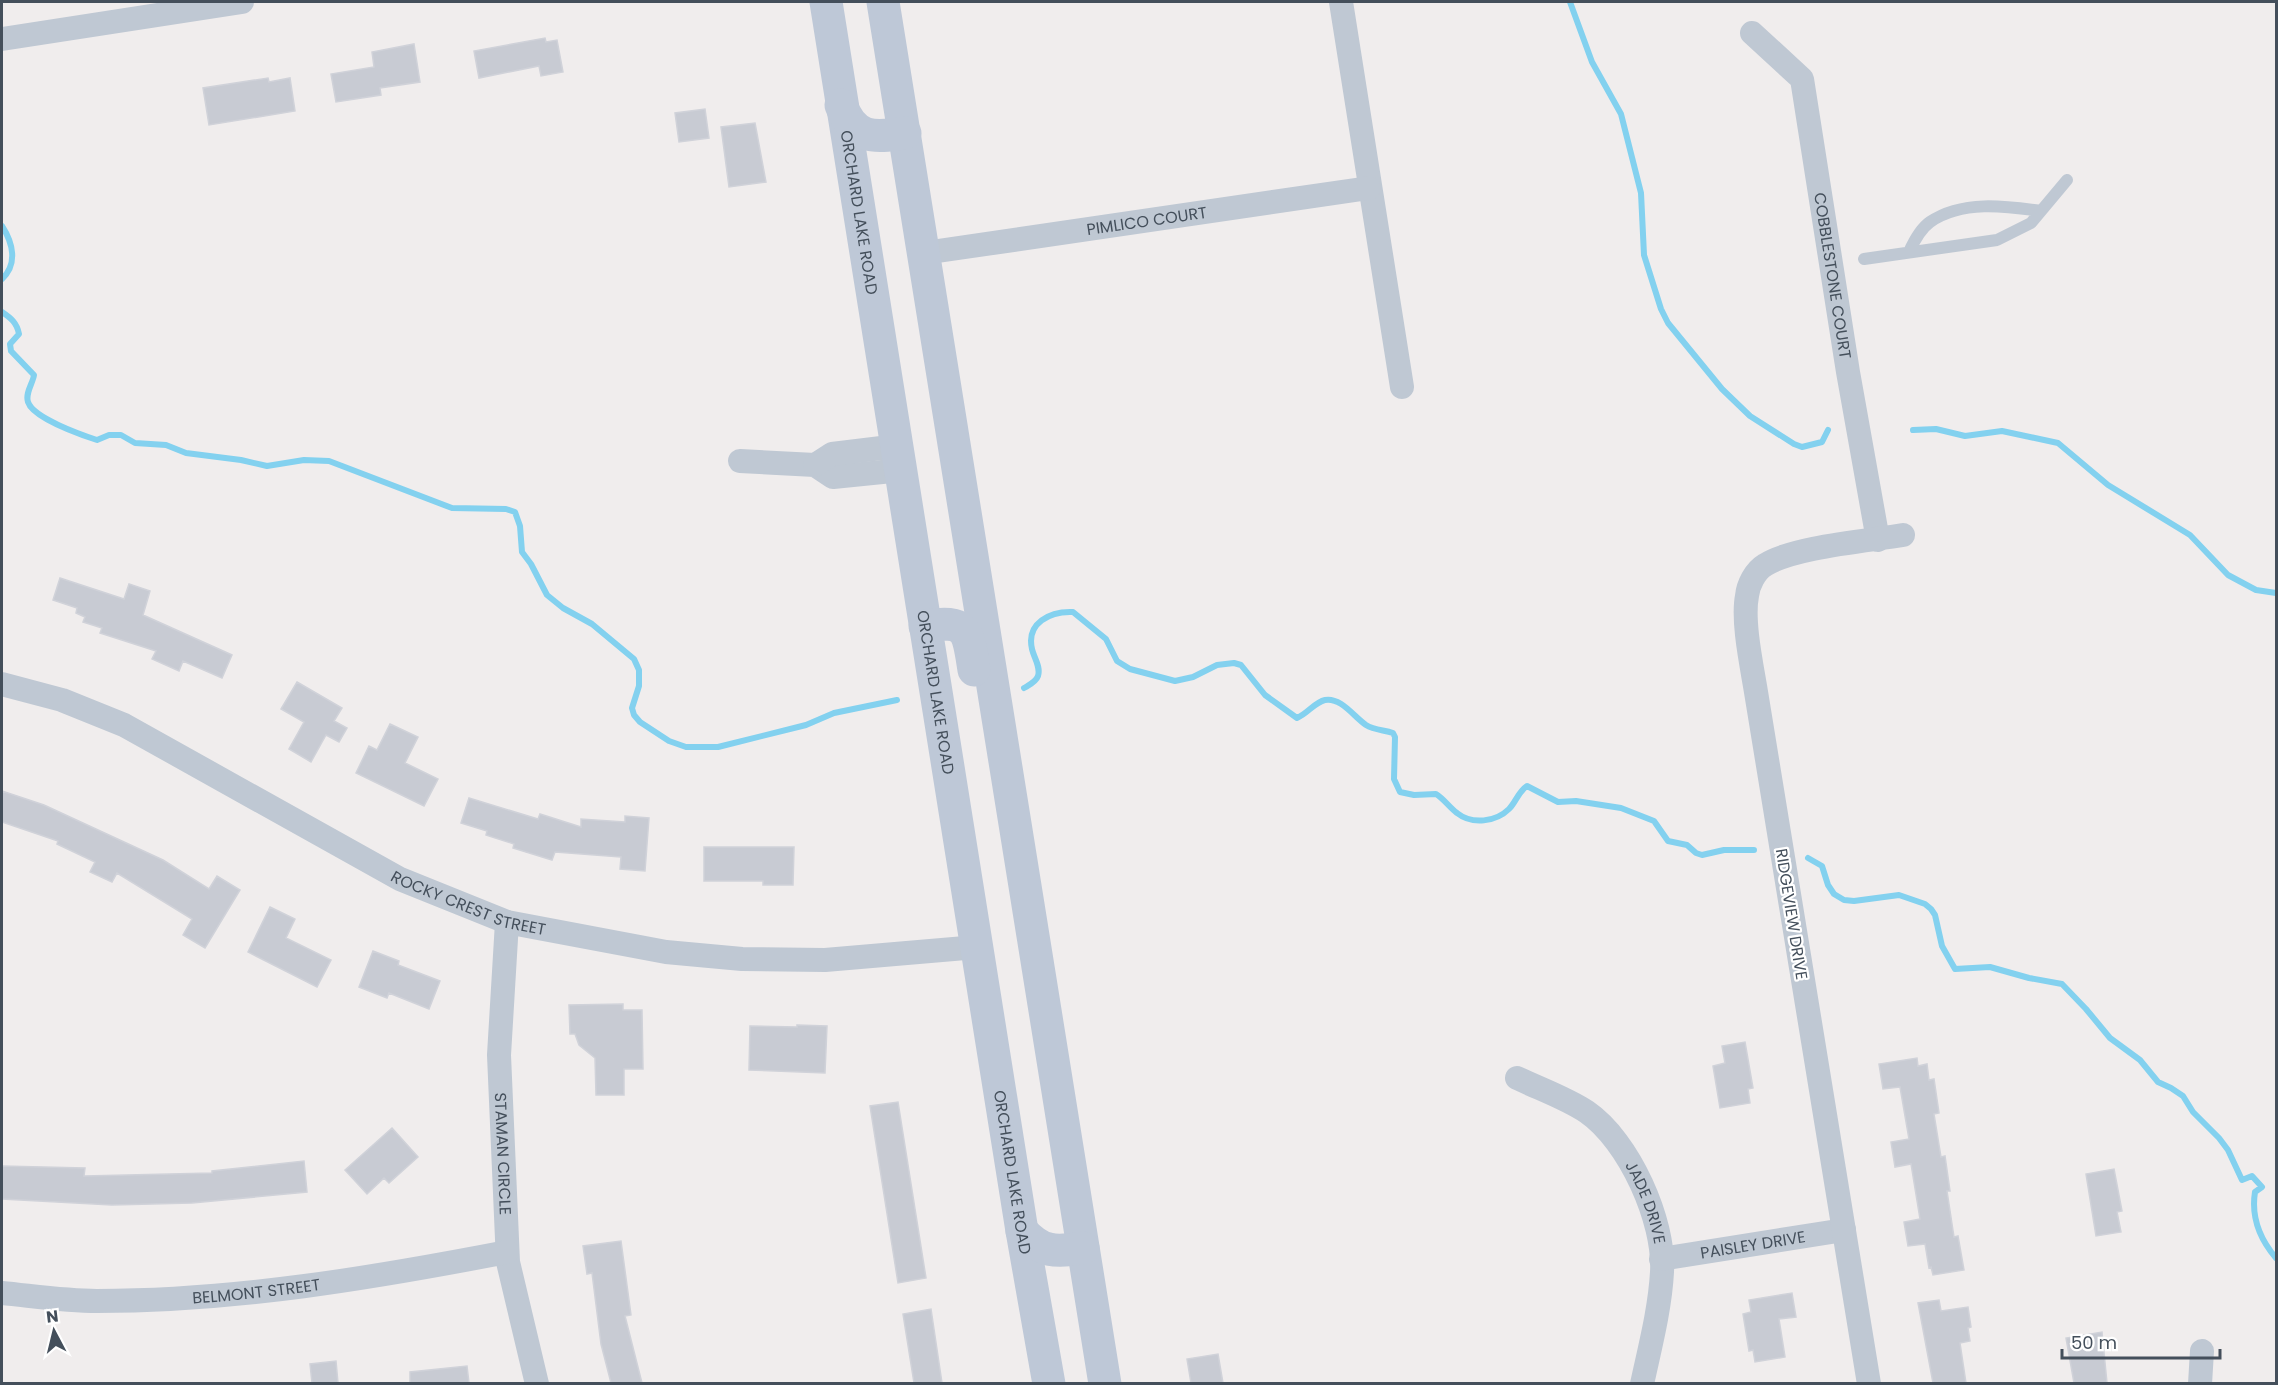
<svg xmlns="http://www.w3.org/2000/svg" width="2278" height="1385" font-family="Poppins,sans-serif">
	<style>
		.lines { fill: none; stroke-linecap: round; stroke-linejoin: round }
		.stream { stroke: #83d1ef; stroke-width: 6 }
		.building { fill: #c8cbd3; stroke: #d0d2d9; stroke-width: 1.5 }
		.lane { stroke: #bfc8d3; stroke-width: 12 }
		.street { stroke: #bfc8d3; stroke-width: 24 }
		.secondary { stroke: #bec8d7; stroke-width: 33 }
		.labels { text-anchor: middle; stroke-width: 4.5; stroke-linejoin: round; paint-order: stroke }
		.street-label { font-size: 16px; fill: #444f5b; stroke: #fff }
	</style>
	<rect width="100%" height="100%" fill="#f0eded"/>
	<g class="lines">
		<path class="stream" d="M1570 2 1592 62 1621 114 1641 193 1644 255 1661 309 1668 323 1722 389 1750 416 1794 444 1802 447 1822 442 1828 430
			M2 226C13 243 18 264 2 279
			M2 312C11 318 17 323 19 334L10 344 11 351 34 375C33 383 25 393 28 402 33 418 82 435 97 440L109 435H121L135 443 166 445 186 453 241 460 267 466 304 460 329 461 452 508 506 509 515 512 520 526 522 552 531 564 547 595 563 608 592 624 634 659 639 670V686L632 708 634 715 640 722 669 741 686 747H718L806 725 834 713 897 700
			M1913 430 1936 429 1965 436 2002 431 2058 443 2108 485 2190 535 2228 575 2256 590 2276 593
			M1024 688C1029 685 1036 682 1038 676 1041 667 1034 658 1032 649 1026 623 1050 611 1073 612L1106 639 1117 661 1130 669 1175 681 1193 677 1217 665 1234 663 1241 665 1265 695 1297 718C1307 714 1315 702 1325 700 1341 697 1354 717 1366 725 1374 730 1384 730 1393 733L1395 737 1394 779 1400 792 1414 795 1436 794C1444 799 1449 807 1457 813 1472 825 1496 822 1509 809 1516 802 1518 792 1527 786L1558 802 1576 801 1621 808 1654 821 1668 841 1687 845 1696 853 1702 855 1724 850H1754
			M1808 858 1822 866 1828 885 1834 894 1844 900 1854 901 1899 895 1925 904 1931 909 1935 915 1942 946 1955 969 1990 967 2029 978 2062 984 2086 1009 2110 1038 2140 1060 2158 1082 2171 1088 2183 1096 2193 1112 2219 1138 2228 1150 2242 1180 2252 1176 2262 1187 2255 1192C2251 1217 2259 1238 2276 1258"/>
	</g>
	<path class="building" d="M545 38 546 42 557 40 563 72 541 76 539 66 479 78 474 51Z
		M414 44 420 82 380 88 381 95 336 102 331 74 374 67 372 52Z
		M268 78 269 82 290 78 295 111 209 125 203 88Z
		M705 109 709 138 679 142 675 113Z
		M755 123 766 182 729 187 721 127Z
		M60 578 124 599 129 584 150 591 143 615 232 655 222 678 183 661 179 671 152 659 156 651 100 633 102 628 83 622 85 617 76 613 77 608 53 600Z
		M297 682 342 708 334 721 347 728 339 742 326 735 311 762 289 749 304 722 281 709Z
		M390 724 418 737 405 763 438 779 424 806 356 773 369 746 377 750Z
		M2 791 44 805 163 860 209 889 217 876 240 890 205 948 183 935 192 919 117 873 112 882 90 872 95 862 57 844 58 841 2 822Z
		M469 798 538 819 540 814 581 827V819L625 822V816L649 818 645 871 620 869 621 857 555 852 552 860 513 848 514 844 486 835 487 831 461 823Z
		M704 847H794L793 885H763V881H704Z
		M270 907 295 919 286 938 331 960 317 987 248 952Z
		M373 951 399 961 398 965 440 981 429 1009 389 993 387 998 359 987Z
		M623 1004V1010H642L643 1069H624V1095H596L595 1058 579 1045 575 1034H570L569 1005Z
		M797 1025 827 1026 825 1073 749 1070 750 1026 797 1027Z
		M1745 1042 1753 1088 1748 1089 1750 1103 1720 1108 1713 1066 1725 1063 1722 1046Z
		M1917 1058 1918 1066 1927 1064 1929 1080 1934 1079 1939 1113 1934 1114 1941 1157 1945 1156 1950 1191H1947L1954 1237 1958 1236 1964 1270 1933 1275 1931 1267 1929 1268 1925 1244 1908 1246 1904 1222 1920 1219 1911 1164 1895 1167 1891 1142 1909 1139 1900 1087 1883 1089 1879 1064Z
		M898 1102 926 1278 898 1283 870 1106Z
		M392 1128 418 1157 389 1183 384 1178 367 1194 345 1170Z
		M304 1161 307 1192 192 1203 112 1205 2 1199V1166L85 1168 84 1176 212 1173V1171Z
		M2114 1169 2122 1211 2117 1212 2121 1232 2096 1236 2086 1174Z
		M621 1241 631 1315 625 1316 642 1383H611L601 1344 592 1273 587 1274 583 1246Z
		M1792 1293 1796 1317 1779 1319 1785 1357 1755 1362 1753 1350 1749 1351 1743 1314 1751 1312 1749 1300Z
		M1939 1300 1941 1311 1968 1307 1971 1327 1968 1328 1970 1341 1960 1343 1966 1383H1933L1918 1303Z
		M931 1309 942 1383H914L903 1314Z
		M2102 1332 2107 1383H2074L2066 1338Z
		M1218 1354 1223 1383H1191L1187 1359Z
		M336 1361 338 1383H312L310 1364Z
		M467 1366 469 1383H410V1372Z"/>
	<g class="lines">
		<path class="lane" d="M1909 252C1914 241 1920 229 1930 222 1962 200 2005 206 2041 211
			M1864 259 1997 240 2031 223 2067 180"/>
		<g class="street">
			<path d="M1341 2 1402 387"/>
			<path id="s1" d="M1752 33 1802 79 1848 372 1878 540"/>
			<path d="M2 39 242 2"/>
			<path id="s2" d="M924 253 1369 188"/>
			<path d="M740 461 815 465 833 477 902 470"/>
			<path d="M815 465 832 454 898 446"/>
			<path id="s3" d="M2 684 62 700 124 725 400 879 507 922 666 952 742 959 825 960 977 947"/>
			<path id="s4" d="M507 922 499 1055 508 1262 537 1384"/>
			<path id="s5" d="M1517 1078C1540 1089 1566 1098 1587 1112 1629 1141 1665 1221 1662 1272 1660 1309 1650 1347 1642 1384"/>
			<path id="s6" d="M1661 1259 1844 1230"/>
			<path id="s7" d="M2 1293C33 1296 65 1301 97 1301 235 1301 372 1278 507 1252"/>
			<path d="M1869 1384 1756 692C1752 667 1742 621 1747 596 1748 585 1755 571 1765 565 1793 547 1867 541 1903 535"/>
			<path d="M2200 1384 2202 1351"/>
		</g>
		<g class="secondary">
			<path id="s8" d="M826 2 1022 1231 1049 1384"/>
			<path d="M883 2 1105 1384"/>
			<path d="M841 105C854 139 873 138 905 133"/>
			<path d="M925 626C969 619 968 632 974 670"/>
			<path d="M1022 1231C1042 1253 1055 1252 1083 1248"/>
		</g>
	</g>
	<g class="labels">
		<g class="street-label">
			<text dy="6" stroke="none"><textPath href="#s8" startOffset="213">ORCHARD LAKE ROAD</textPath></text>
			<text dy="6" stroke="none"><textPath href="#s2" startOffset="225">PIMLICO COURT</textPath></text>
			<text dy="6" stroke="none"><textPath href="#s1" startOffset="267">COBBLESTONE COURT</textPath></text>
			<text dy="6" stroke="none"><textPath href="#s8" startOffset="699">ORCHARD LAKE ROAD</textPath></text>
			<text dy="6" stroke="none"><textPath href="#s3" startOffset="518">ROCKY CREST STREET</textPath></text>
			<text transform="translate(1792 914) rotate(81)" y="6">RIDGEVIEW DRIVE</text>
			<text dy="6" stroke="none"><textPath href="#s4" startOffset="232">STAMAN CIRCLE</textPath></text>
			<text dy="6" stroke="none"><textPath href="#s8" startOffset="1185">ORCHARD LAKE ROAD</textPath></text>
			<text dy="6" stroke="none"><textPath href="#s5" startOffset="188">JADE DRIVE</textPath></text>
			<text dy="6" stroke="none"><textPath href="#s6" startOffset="93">PAISLEY DRIVE</textPath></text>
			<text dy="6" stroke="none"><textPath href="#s7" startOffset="255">BELMONT STREET</textPath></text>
		</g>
	</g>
	<rect width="2278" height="1385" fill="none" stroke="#444f5b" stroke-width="6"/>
	<g transform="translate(54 1331) rotate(353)" stroke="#ffffff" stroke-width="4.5" paint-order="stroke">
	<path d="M0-4.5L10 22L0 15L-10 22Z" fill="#444f5b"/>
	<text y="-9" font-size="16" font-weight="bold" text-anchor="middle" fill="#444f5b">N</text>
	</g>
	<path d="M2062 1349v9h158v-9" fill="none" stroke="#444f5b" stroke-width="3"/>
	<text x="2071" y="1349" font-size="18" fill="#444f5b" stroke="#ffffff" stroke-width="4.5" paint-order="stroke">50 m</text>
</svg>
